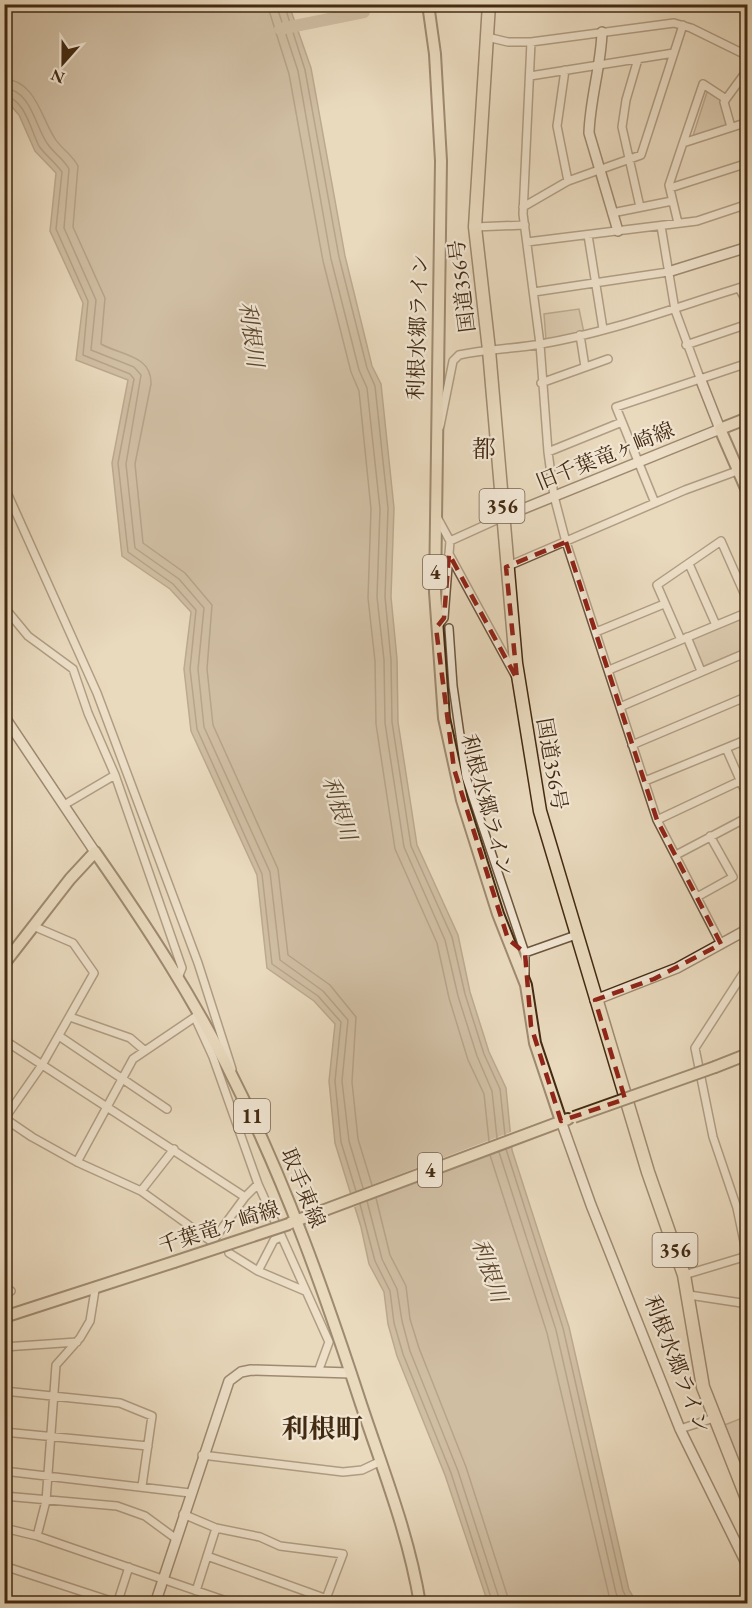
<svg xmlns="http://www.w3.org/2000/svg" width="752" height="1608" font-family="'EB Garamond','Noto Serif JP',serif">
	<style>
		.green { fill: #cdbba0; stroke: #887259; stroke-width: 1.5 }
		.water { fill: #b19e83; stroke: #857056; stroke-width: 1.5 }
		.pier { fill: #e9d9bd }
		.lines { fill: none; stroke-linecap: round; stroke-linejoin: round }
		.shore { stroke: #7a644a; stroke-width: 1.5 }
		.river { stroke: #b19e83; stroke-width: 12 }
		.street-casing { stroke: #6c563d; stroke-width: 10 }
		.secondary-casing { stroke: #432a12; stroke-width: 12 }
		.primary-casing { stroke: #432a12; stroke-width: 14 }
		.highway-casing { stroke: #432a12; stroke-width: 15 }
		.street { stroke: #f1e6d4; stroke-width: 7 }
		.secondary { stroke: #f1e6d4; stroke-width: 9 }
		.primary { stroke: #e9d9bd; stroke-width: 10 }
		.highway { stroke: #e9d9bd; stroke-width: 12 }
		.primary-bridge-casing { stroke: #432a12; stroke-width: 14; stroke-linecap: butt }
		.primary-bridge { stroke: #e9d9bd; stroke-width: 10 }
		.marked { fill: none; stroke: #8f2418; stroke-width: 4.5; stroke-dasharray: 12 8; stroke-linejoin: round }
		.labels { text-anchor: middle; stroke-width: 4.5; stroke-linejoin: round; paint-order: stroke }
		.shield { fill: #f1e6d4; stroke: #77624c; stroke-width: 1.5 }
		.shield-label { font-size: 20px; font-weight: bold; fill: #432a12 }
		.street-label { font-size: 21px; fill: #432a12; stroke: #f1e6d4 }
		.water-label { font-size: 22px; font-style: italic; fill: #5e472e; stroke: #f1e6d4 }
		.quarter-label { font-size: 24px; fill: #432a12; stroke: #f1e6d4 }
		.district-label { font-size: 27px; font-weight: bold; fill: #432a12; stroke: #f1e6d4 }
	</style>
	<rect width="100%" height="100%" fill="#e9d9bd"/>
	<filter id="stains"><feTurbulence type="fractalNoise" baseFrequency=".00333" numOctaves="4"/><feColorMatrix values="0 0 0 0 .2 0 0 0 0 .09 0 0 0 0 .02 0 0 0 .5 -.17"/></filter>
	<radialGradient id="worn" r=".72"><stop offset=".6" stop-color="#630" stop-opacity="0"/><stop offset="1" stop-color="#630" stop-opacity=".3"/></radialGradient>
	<path class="green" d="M708 89 724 99 730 126 692 139Z
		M579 309 584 333 546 340 544 314Z
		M747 616V648L702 667 690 639Z
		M747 1416V1476L741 1473 722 1426Z"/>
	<path class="water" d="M5 5H289L311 68 345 256 372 366 381 384 394 508 391 597 397 659 398 722 417 845 458 935 470 992 489 1052 506 1088 512 1150 569 1327 629 1590 637 1603H488L445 1475 397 1356 388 1324 384 1292 369 1264 361 1227 335 1143 329 1081 335 1024 314 1001 267 968 257 875 191 731 184 669 191 612 170 589 122 556 112 463 128 380 76 360 83 303 50 231 56 173 35 151 19 115 5 99Z"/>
	<path class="pier" d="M513 1131 515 1144 427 1176 352 1208 348 1194Z"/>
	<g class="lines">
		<path class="shore" d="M267 4 289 74 323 261 351 372 359 391 371 509 368 598 375 661 376 724 395 849 437 943 449 998 468 1060 484 1094 489 1141
			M276 4 298 71 331 259 359 370 367 388 380 509 377 597 384 660 385 723 404 847 445 940 458 996 477 1056 492 1091 497 1138
			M284 4 305 70 339 257 367 368 375 386 388 508 385 597 391 660 392 722 411 846 452 937 465 994 484 1054 500 1089 505 1135
			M4 79C35 80 41 117 54 137 60 148 72 154 78 166L73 227 105 298 101 344C120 355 152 355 151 384L135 464 143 543 185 573 212 605 207 669 213 725 278 869 288 955 330 985 356 1017 352 1082 358 1139 372 1185
			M4 88C31 90 35 126 47 143 53 153 64 159 69 169L64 228 96 300 91 350 134 367 141 375 126 464 135 548 179 579 204 608 198 669 204 727 270 872 280 960 323 991 348 1020 342 1081 349 1141 363 1188
			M4 96C25 98 31 131 39 146 45 155 55 162 62 172L56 229 88 301 83 355 130 374 134 379 118 463 128 552 173 584 196 610 190 669 197 729 262 874 272 964 318 996 341 1022 335 1081 341 1142 356 1191
			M506 1149 563 1328 623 1591 630 1604
			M499 1152 556 1330 616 1593 621 1604
			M490 1155 547 1333 611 1604
			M376 1198 390 1255 406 1286 410 1319 419 1348 466 1467 510 1604
			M367 1201 382 1259 397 1289 402 1321 410 1351 458 1471 501 1604
			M360 1204 375 1261 390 1291 394 1323 403 1354 451 1473 493 1604"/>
		<path class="river" d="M280 29 364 12"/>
		<defs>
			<path id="street" d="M487 37 508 42H531L674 23 691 28 748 56
				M531 42 523 214 540 344 548 452 554 496 566 542 657 820 721 944
				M638 59 626 100 622 127 640 207
				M748 69 726 99 703 84 683 143 748 122
				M565 70 557 126 568 181
				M530 76 674 53
				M726 99 724 102 731 127
				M743 123 748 139
				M670 188 748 163
				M523 207 568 181 641 155 683 25
				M612 213 672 201
				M678 223 669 185 683 143
				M661 226 675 310 700 378
				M475 227 525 225
				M588 235 603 329
				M527 242 697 221 748 204
				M739 288 748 304
				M534 292 668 272
				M580 335 585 367
				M686 345 748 324
				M541 383 608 359
				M440 426 453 361 459 355C486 349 514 349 541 344 612 332 679 306 748 285
				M548 452 622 422
				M4 472 5 469
				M4 486 97 693 198 963 232 1069
				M655 503 616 407 748 363
				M437 517 450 541 444 618 438 626
				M450 541 503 517
				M449 554 515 675
				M689 564 716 625
				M506 567 685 490 748 467
				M4 607 28 636 73 669 88 713 115 775 182 968 178 978
				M449 628 453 686 466 777 525 953V977
				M596 632 664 604
				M687 637 701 671
				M681 640 657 585 721 541 748 602
				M609 670 748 612
				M620 707 748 652
				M632 745 748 696
				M726 748 748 798
				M645 781 748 739
				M64 805 115 775
				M657 820 740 781
				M4 837H5
				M676 855 748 817
				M697 897 733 877 710 836
				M741 933 748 945
				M525 953 576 935
				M198 1015 197 1022 213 1057 258 1184 329 1342 318 1372
				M70 1017 130 1038 144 1050
				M59 1036 167 1109
				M4 1040 245 1197
				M4 1118 32 1137 77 1162 141 1191 212 1242 245 1197 258 1184
				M5 1118 42 1065 94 973 73 943 33 926
				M77 1162 133 1059 198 1015
				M141 1191 174 1149
				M229 1253 258 1271 305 1291
				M258 1271 274 1240 281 1237
				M684 1275 747 1256 737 1208 713 1137 695 1048 748 966
				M4 1287 11 1291
				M689 1295 748 1304
				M4 1347 77 1342
				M4 1391 120 1403 152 1416 142 1486
				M680 1429 714 1418
				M4 1432 148 1446
				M202 1455 343 1472 362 1470 381 1461
				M4 1471 190 1493
				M4 1496 117 1506 145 1516 175 1538
				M183 1514 216 1528 260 1537 280 1546 343 1554 324 1604
				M4 1528 37 1536 235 1604
				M37 1536 46 1501 56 1365 80 1338 90 1321 95 1290
				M207 1556 327 1599 331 1604
				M4 1566 117 1603
				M196 1591 216 1528
				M4 1602 13 1604
				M117 1604 129 1567"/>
			<path id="secondary" d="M602 32C601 66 590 99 589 133L618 231
				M668 272 748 247
				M503 517 720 429 700 378
				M4 716 95 852
				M595 1000 677 968 748 929
				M561 1121 591 1205 680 1429 748 1567
				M155 1604 229 1381 241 1372 251 1370 351 1373"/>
			<path id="primary" d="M428 4 435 54 441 161 435 592 444 718 462 800 498 914 526 985 535 1043 561 1121
				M748 418 720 429 748 493
				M4 964 70 879 95 852C146 925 195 1000 234 1080 286 1183 325 1294 361 1404 383 1470 409 1535 420 1604
				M715 1067 748 1054
				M290 1223 568 1119
				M4 1317 174 1262"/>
			<path id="highway" d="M489 4 475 227 489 350 516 663 540 811 648 1172 684 1275 703 1387 748 1501"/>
		</defs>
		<use href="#street" class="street-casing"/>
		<use href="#secondary" class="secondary-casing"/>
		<use href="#primary" class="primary-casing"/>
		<use href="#highway" class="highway-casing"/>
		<use href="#street" class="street"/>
		<use href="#secondary" class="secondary"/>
		<use href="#primary" class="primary"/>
		<use href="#highway" class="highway"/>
		<defs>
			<path id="primary-bridge" d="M574 1117 715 1067
				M174 1262 289 1224"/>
		</defs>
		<use href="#primary-bridge" class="primary-bridge-casing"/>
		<use href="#primary-bridge" class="primary-bridge"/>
	</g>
	<path d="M0 0H752V1608H0ZM566 542 657 820 721 944 654 979 595 1000 625 1099 561 1121 531 1026 525 953 508 939 454 769 436 628 444 618 449 554 517 679 506 567Z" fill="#e9d9bd" fill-opacity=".55" fill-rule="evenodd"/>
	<path class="marked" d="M566 542 657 820 721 944 654 979 595 1000 625 1099 561 1121 531 1026 525 953 508 939 454 769 436 628 444 618 449 554 517 679 506 567Z"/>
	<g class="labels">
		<g class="shield">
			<rect x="479.5" y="489" width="45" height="34" rx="4.5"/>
			<rect x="423" y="555" width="24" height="34" rx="4.5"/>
			<rect x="234" y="1099" width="36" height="34" rx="4.5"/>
			<rect x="418" y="1153" width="24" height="34" rx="4.5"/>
			<rect x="652.5" y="1233" width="45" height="34" rx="4.5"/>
		</g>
		<g class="shield-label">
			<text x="502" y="513">356</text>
			<text x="435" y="579">4</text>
			<text x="252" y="1123">11</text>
			<text x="430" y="1177">4</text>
			<text x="675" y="1257">356</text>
		</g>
		<g class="street-label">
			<text transform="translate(462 286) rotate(-97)" y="7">国道356号</text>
			<text transform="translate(418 327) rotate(-88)" y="7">利根水郷ライン</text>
			<text transform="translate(605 456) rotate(-22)" y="7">旧千葉竜ヶ崎線</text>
			<text transform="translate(552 764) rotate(80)" y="7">国道356号</text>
			<text transform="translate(487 805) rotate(75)" y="7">利根水郷ライン</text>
			<text transform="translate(303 1188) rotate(68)" y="7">取手東線</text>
			<text transform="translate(219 1227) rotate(-18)" y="7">千葉竜ヶ崎線</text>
			<text transform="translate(677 1364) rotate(69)" y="7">利根水郷ライン</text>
		</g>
		<g class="water-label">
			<text transform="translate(252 334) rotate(82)" y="8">利根川</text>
			<text transform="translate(340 808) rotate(72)" y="8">利根川</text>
			<text transform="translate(490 1270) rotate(71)" y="8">利根川</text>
		</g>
		<g class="quarter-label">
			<text x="484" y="457">都</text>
		</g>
		<g class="district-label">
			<text x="322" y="1438">利根町</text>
		</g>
	</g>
	<rect width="752" height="1608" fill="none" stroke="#e9d9bd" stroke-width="24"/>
	<rect x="6" y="6" width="740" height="1596" fill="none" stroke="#432a12" stroke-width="3"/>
	<rect x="12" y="12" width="728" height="1584" fill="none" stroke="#432a12" stroke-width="1.5"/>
	<g transform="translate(63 63) rotate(201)" stroke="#f1e6d4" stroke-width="4.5" paint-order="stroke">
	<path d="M0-4.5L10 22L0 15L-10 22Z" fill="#432a12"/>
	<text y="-9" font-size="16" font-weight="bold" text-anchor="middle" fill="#432a12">N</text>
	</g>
	<rect width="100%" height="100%" filter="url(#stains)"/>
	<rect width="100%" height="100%" fill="url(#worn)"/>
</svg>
